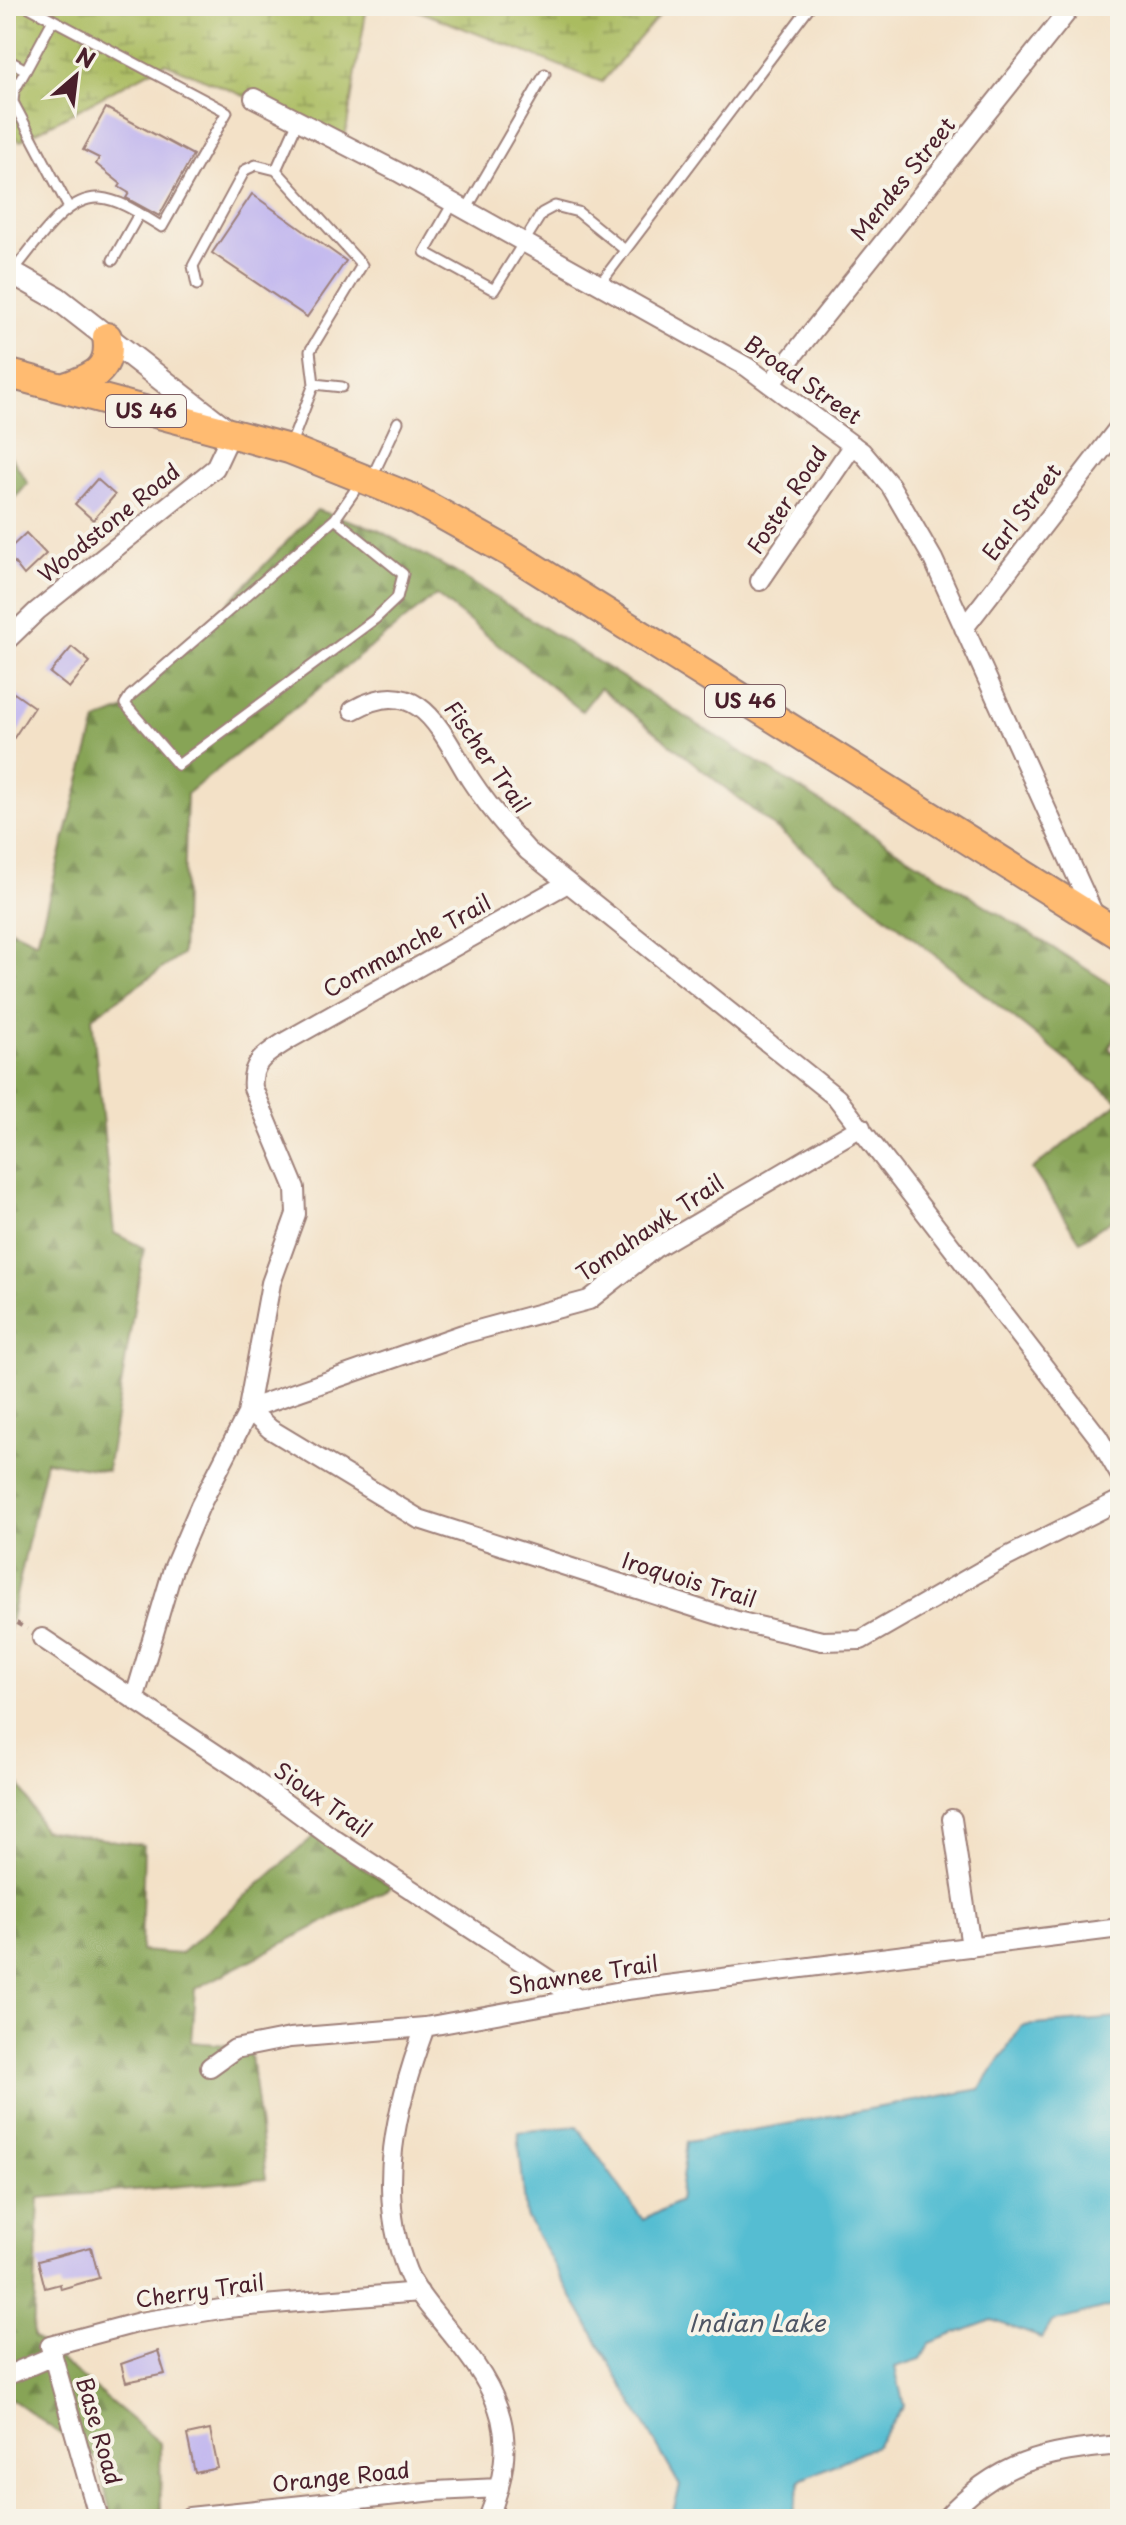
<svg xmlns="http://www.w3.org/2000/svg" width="1126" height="2525" font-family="'Playpen Sans',sans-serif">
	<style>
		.forest { fill: url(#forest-firs); stroke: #686240; stroke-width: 2 }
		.wetland { fill: url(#wetland-marsh); stroke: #7a6e46; stroke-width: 2 }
		.water { fill: #55bdd2; stroke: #506e7e; stroke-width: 2 }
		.building { fill: #c4baee }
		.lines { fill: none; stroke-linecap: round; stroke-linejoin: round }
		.service-casing { stroke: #9e8079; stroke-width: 13 }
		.minor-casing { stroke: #9e8079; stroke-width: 22 }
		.tertiary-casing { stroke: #9e8079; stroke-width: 26 }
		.primary-casing { stroke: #9e8079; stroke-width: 32 }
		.path { stroke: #9e8079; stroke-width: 4; stroke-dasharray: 6 6; stroke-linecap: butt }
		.service { stroke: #fff; stroke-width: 9 }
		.minor { stroke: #fff; stroke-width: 18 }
		.tertiary { stroke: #fff; stroke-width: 22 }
		.primary { stroke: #ffbb71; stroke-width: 28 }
		.labels { text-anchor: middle; stroke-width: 8; stroke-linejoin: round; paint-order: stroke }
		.shield { fill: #f7f3e8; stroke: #7e5f64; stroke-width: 2 }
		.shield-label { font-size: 20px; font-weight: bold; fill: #4a1f2b }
		.street-label { font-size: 22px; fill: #4a1f2b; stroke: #f7f3e8 }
		.water-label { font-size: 24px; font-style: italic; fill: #4e5665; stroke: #f7f3e8 }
	</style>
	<defs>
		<pattern id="forest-firs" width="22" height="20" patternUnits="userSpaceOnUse" patternTransform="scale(2)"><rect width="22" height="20" fill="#87a456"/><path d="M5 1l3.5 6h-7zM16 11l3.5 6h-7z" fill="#708547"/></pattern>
		<pattern id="wetland-marsh" width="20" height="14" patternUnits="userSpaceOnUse" patternTransform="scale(2)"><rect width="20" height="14" fill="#aabc60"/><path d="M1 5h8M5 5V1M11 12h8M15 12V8" fill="none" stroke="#8c984f"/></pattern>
	</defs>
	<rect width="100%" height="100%" fill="#f7f3e8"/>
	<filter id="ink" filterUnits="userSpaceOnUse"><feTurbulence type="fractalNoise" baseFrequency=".0125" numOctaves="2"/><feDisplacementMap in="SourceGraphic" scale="16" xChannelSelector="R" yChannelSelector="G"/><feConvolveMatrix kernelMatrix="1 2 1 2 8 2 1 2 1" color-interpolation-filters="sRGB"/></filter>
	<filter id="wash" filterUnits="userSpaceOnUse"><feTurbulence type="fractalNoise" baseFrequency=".006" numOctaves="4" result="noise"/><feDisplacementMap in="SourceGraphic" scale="32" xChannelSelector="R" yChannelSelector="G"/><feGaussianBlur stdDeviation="1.8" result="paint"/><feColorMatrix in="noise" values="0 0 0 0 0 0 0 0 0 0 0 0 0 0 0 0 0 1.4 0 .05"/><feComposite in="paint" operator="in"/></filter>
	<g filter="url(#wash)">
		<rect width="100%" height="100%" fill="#f3e1c7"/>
		<path class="forest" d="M6 449 28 483 6 509Z
			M317 510 378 530 455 572 1120 990V1028L1109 1048 1120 1059V1214L1080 1241 1032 1169 1119 1102 600 688 582 711 436 595 187 794 182 955 92 1017 114 1233 144 1248 107 1471 46 1461 6 1641V927L37 942 96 721 128 708Z
			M6 1758 43 1830 144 1845 141 1951 180 1954 314 1836 392 1887 195 1989 191 2042 250 2047 266 2179 39 2198 33 2337 160 2443 161 2519H112L98 2461 6 2395Z"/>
		<path class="wetland" d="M6 6H367L345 138 165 63 20 141 6 130Z
			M406 6H667L602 82Z"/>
		<path class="water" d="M1120 2018V2304L1052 2322 1042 2338 992 2320 930 2343 921 2359 895 2367 904 2406 876 2446 801 2480 791 2519H671L680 2486 526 2216 518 2132 577 2126 643 2220 679 2201 687 2142 980 2089 1022 2026Z"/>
		<g id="blocks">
			<path class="building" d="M106 108 193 155 159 216 126 198 129 193 119 187 121 184 96 164 99 158 83 150Z
				M252 194 346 261 307 317 212 253Z
				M97 479 115 495 93 520 75 504Z
				M26 533 46 554 24 575 6 552Z
				M72 647 90 662 69 688 50 673Z
				M14 693 34 707 6 750V705Z
				M91 2247 99 2278 61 2289 60 2284 45 2288 38 2261Z
				M158 2351 165 2374 126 2382 121 2364Z
				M210 2430 218 2468 195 2473 187 2435Z"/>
		</g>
	</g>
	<g filter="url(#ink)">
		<use href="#blocks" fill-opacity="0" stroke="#9e8079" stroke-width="2"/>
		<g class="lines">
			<defs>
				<path id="service" d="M6 59 26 70 14 91 13 102 69 208
					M26 70 53 20
					M453 203 425 252 494 290 542 213 555 206 578 212 625 250
					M466 210 545 74
					M113 260 139 214
					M12 272C33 249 64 195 100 198 122 200 143 216 162 227L227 112 27 6
					M197 285 193 266 245 170 256 165 276 170
					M599 285 810 6
					M314 384 342 387
					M291 444 314 384 310 351 362 265 276 170 298 121
					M372 477 398 422
					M335 519 403 574 397 598 375 619 178 765 125 704 130 696 335 519 360 483"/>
				<path id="minor" d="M254 98 398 172 747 367 862 452 890 485 933 559 1096 919
					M771 383 1072 6
					M760 581 853 445
					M964 628 1120 426
					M6 641 37 611 215 468 231 434
					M353 710C420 672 441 732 470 779 487 805 507 828 528 851L837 1098 1098 1437 1120 1475
					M248 1409 270 1429 419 1519 737 1621 822 1641 861 1640 995 1563 1120 1500
					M248 1409 463 1334 589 1300 655 1248 861 1127
					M42 1638 243 1772 331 1837 577 1998
					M134 1700 173 1569 200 1506 247 1414 271 1283 296 1214 295 1188 253 1088C250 1061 268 1053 288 1040L566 884
					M952 1819 971 1947
					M425 2027C396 2106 375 2190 407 2271 416 2293 434 2312 449 2331 503 2395 521 2438 488 2519
					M210 2067 235 2049 290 2038 425 2027 627 1990 1120 1928
					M6 2376 53 2356
					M189 2517 435 2491 499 2488
					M99 2519 50 2346 140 2322 227 2308 419 2292
					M945 2519C997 2461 1045 2452 1120 2445"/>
				<path id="tertiary" d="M6 269 57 298 224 428"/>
				<path id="primary" d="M6 373 289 449 414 499 509 552 1120 935
					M62 388C90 378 113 372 107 337"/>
			</defs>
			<use href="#service" class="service-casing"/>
			<use href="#minor" class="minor-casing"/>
			<use href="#tertiary" class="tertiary-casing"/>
			<use href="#primary" class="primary-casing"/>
			<path class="path" d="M6 1617 27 1629"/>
			<use href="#service" class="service"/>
			<use href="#minor" class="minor"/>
			<use href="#tertiary" class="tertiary"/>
			<use href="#primary" class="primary"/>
		</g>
	</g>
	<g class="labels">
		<g class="shield">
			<rect x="106" y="395" width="80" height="32" rx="6"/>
			<rect x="705" y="685" width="80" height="32" rx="6"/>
		</g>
		<g class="shield-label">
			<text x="146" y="418">US 46</text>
			<text x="745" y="708">US 46</text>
		</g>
		<g class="street-label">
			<text transform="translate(903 179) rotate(-51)" y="8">Mendes Street</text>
			<text transform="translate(803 380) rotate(35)" y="8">Broad Street</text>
			<text transform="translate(787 500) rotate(-56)" y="8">Foster Road</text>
			<text transform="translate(1022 512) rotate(-53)" y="8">Earl Street</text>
			<text transform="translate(109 523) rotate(-39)" y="8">Woodstone Road</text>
			<text transform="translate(487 757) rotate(55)" y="8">Fischer Trail</text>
			<text transform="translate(407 946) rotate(-29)" y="8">Commanche Trail</text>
			<text transform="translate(650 1228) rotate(-34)" y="8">Tomahawk Trail</text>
			<text transform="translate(689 1580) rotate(17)" y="8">Iroquois Trail</text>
			<text transform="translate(323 1800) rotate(35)" y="8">Sioux Trail</text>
			<text transform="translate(583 1975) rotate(-9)" y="8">Shawnee Trail</text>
			<text transform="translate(200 2291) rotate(-8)" y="8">Cherry Trail</text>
			<text transform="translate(99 2431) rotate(74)" y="8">Base Road</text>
			<text transform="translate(341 2477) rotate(-6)" y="8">Orange Road</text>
		</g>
		<g class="water-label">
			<text x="757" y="2332">Indian Lake</text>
		</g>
	</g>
	<rect width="1126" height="2525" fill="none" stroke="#f7f3e8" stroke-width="32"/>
	<g transform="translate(76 76) rotate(28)" stroke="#f7f3e8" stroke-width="6" paint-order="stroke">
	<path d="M0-6L14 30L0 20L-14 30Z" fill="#4a1f2b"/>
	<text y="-12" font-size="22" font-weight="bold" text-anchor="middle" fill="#4a1f2b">N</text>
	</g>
</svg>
